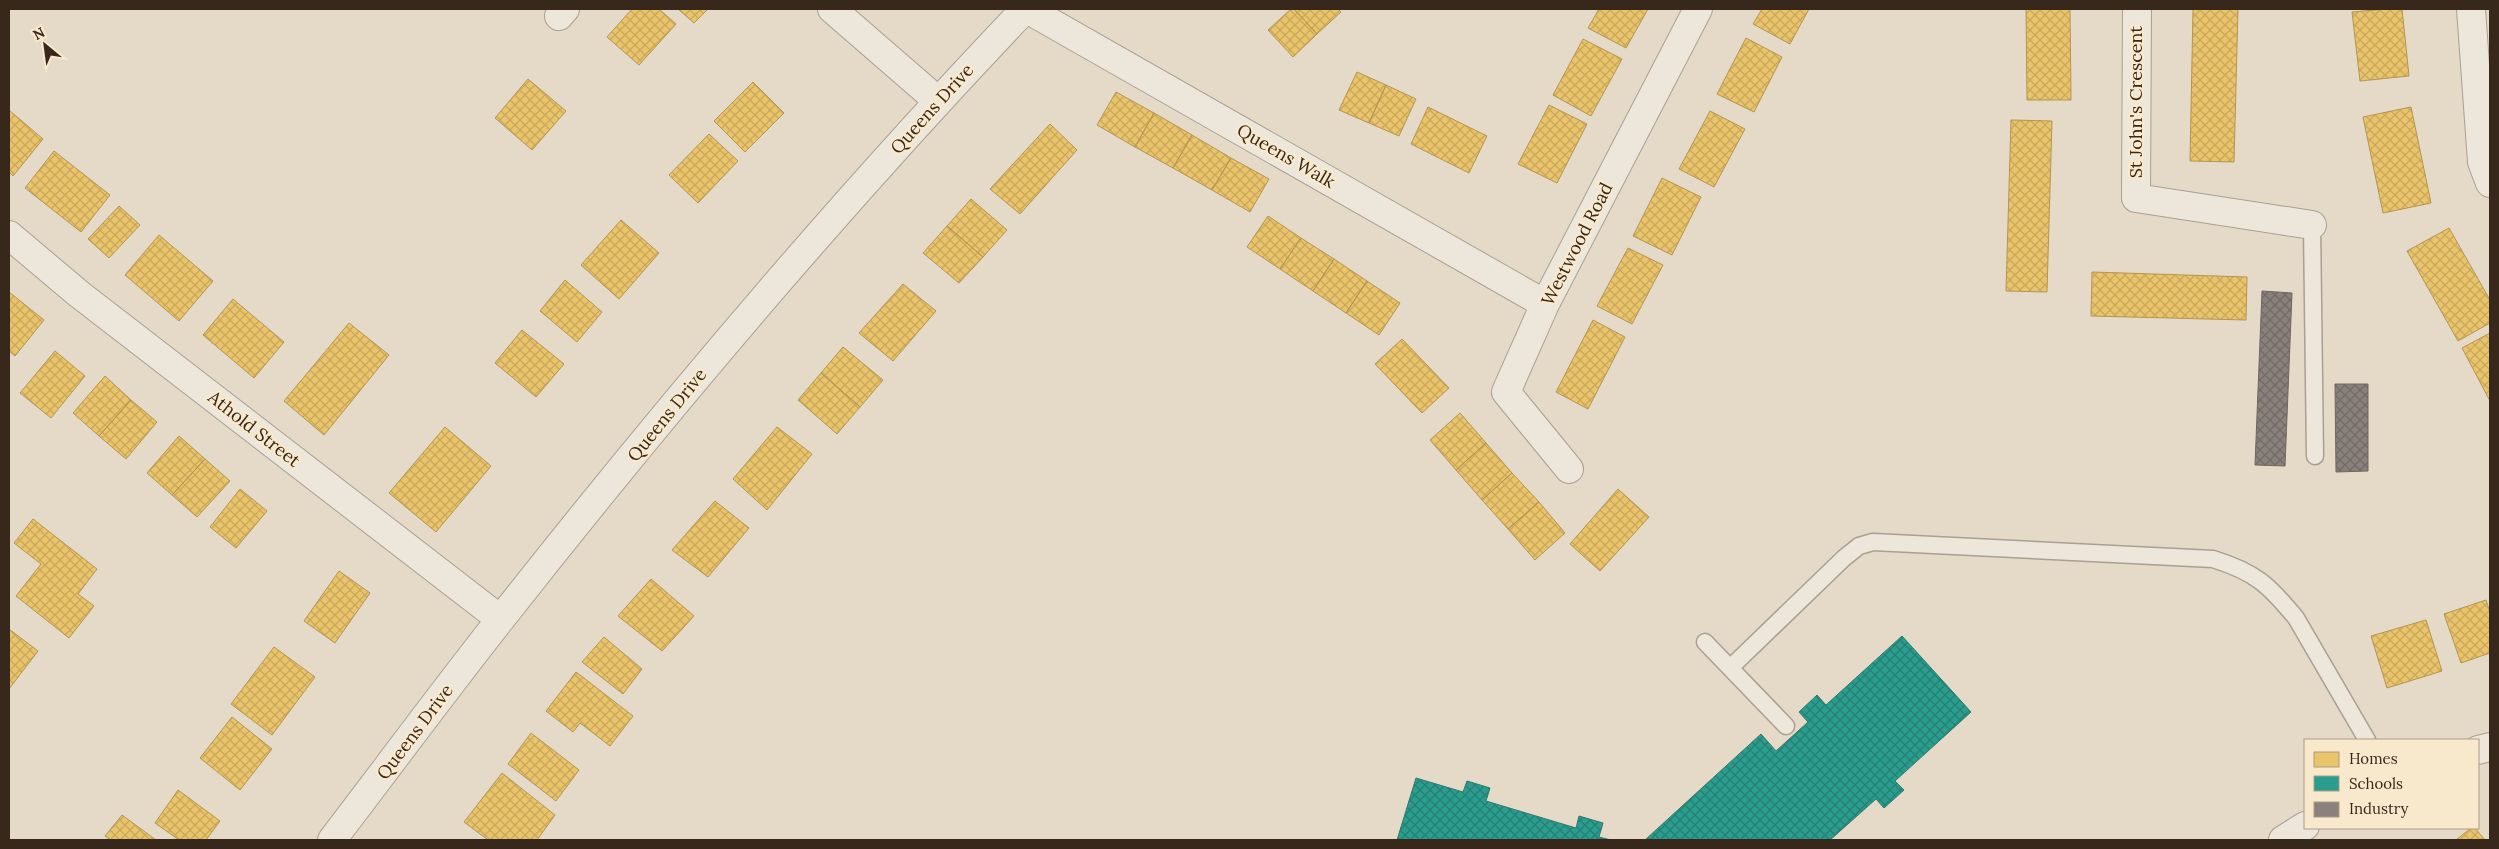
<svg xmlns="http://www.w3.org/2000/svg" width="2499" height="849" font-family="Lora,serif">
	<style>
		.homes { fill: url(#homes-cross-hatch); stroke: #b49552 }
		.schools { fill: url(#schools-cross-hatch); stroke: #2e7a6c }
		.industry { fill: url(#industry-cross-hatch); stroke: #71665f }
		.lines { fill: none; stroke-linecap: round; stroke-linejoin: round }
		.service-casing { stroke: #aa9f92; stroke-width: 19 }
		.minor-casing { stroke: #aa9f92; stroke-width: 30 }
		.tertiary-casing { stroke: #aa9f92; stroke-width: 30 }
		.service { stroke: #ece6db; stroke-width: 16 }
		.minor { stroke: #ece6db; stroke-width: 28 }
		.tertiary { stroke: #ece6db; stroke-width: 28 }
		.labels { text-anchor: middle; stroke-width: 5; stroke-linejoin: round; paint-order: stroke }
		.street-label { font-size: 18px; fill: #38271b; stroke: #f8e9cc }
	</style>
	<defs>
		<pattern id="homes-cross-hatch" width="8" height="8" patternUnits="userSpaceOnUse" patternTransform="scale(1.25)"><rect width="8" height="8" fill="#e9c46a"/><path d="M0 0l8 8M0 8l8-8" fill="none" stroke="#c9a85b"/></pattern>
		<pattern id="schools-cross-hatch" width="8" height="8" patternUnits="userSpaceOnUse" patternTransform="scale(1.25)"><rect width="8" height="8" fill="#2a9d8f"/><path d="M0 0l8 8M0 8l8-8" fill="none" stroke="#258074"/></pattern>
		<pattern id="industry-cross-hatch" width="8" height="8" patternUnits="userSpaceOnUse" patternTransform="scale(1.25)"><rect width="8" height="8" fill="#8a817c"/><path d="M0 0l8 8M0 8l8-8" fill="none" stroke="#726a65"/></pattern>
	</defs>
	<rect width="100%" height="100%" fill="#e5dac8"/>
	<path class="homes" d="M632 9H659L676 24 639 65 607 37Z
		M678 9H708L694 23Z
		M1291 9H1294L1317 34 1293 57 1268 30Z
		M1294 9H1338L1341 12 1317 34Z
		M1599 9H1648L1626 48 1588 28Z
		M1762 9H1809L1790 44 1753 24Z
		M2026 9H2070L2071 100H2027Z
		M2193 9H2238L2234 162 2190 161Z
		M2387 9H2402L2409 76 2360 81 2352 12Z
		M1746 38 1782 57 1754 112 1717 94Z
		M1583 39 1622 59 1591 116 1553 95Z
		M1357 72 1386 85 1369 123 1339 110Z
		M528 79 566 111 532 150 495 118Z
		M753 82 784 113 745 152 714 121Z
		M1386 85 1416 99 1399 136 1369 123Z
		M1116 92 1154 113 1135 147 1097 125Z
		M1549 105 1587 124 1557 183 1518 164Z
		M1428 107 1487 136 1469 173 1411 144Z
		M2411 107 2431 203 2383 213 2363 117Z
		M9 110 43 139 13 176 9 172Z
		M1710 111 1745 129 1714 187 1679 169Z
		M1154 113 1192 135 1173 168 1135 147Z
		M2011 120 2052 121 2047 292 2006 291Z
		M1050 124 1077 150 1020 214 990 189Z
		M709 134 738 161 698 203 669 175Z
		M1192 135 1231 158 1212 190 1173 168Z
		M54 151 110 195 81 232 25 188Z
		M1231 158 1269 179 1250 212 1212 190Z
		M1662 178 1701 197 1672 255 1633 236Z
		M971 199 1007 230 983 257 947 226Z
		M119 206 140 225 109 258 88 239Z
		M1268 216 1301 238 1280 269 1247 247Z
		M621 220 659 253 619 299 581 265Z
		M947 226 983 257 959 283 923 253Z
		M2449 228 2490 300V323L2458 341 2407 251Z
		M159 235 213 281 179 321 125 275Z
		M1301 238 1334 259 1313 291 1280 269Z
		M1628 248 1663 265 1632 324 1597 306Z
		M1334 259 1367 281 1346 313 1313 291Z
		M2092 272 2247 277 2246 320 2091 316Z
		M565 280 602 312 577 342 540 311Z
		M1367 281 1400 303 1379 335 1346 313Z
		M903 284 936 311 893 361 859 333Z
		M9 292 44 320 15 356 9 351Z
		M233 299 284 342 254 378 203 335Z
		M1593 320 1625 337 1588 409 1556 392Z
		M349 323 389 355 324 435 284 401Z
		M522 330 564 364 536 397 495 363Z
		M2490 333V401L2462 348Z
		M1402 339 1449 388 1422 413 1375 364Z
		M843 347 883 380 860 407 821 373Z
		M55 351 85 376 51 418 20 393Z
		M821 373 860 407 837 434 798 400Z
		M105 376 131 400 99 436 73 413Z
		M131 400 157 422 126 459 99 436Z
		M1460 413 1486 443 1456 470 1430 440Z
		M445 427 491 466 436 532 389 493Z
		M777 427 812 454 767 510 733 479Z
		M179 436 205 459 172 495 147 473Z
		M1486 443 1512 473 1482 500 1456 470Z
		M205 459 230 481 197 517 172 495Z
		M1512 473 1539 502 1508 529 1482 500Z
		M240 489 267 511 236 548 210 527Z
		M1618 489 1649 517 1600 571 1570 544Z
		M715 501 749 528 708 577 672 550Z
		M1539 502 1565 533 1535 560 1508 529Z
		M33 519 97 569 78 594 94 606 69 638 16 596 41 564 14 543Z
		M339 571 370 593 335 643 304 621Z
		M651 579 694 616 662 651 618 616Z
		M2486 600 2490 612V653L2461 663 2444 614Z
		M2426 620 2442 671 2387 688 2371 636Z
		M9 629 38 651 9 689Z
		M604 637 642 669 623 694 582 662Z
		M274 647 315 677 272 735 231 704Z
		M576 672 633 716 610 746 580 723 573 732 546 711Z
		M232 717 272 749 240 790 200 758Z
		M531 733 579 770 556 801 508 764Z
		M502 773 555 815 537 840H488L464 822Z
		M178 790 220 821 206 840H179L155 823Z
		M122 815 156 840H111L105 836Z
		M2471 828H2475L2485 840H2456Z"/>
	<path class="schools" d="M1902 636 1971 712 1895 781 1904 790 1884 808 1876 799 1830 840H1645L1761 734 1776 751 1808 722 1799 712 1817 695 1826 705Z
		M1416 778 1463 792 1467 781 1490 788 1486 801 1576 828 1579 816 1603 823 1599 837 1611 840H1397Z"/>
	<path class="industry" d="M2262 291 2292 293 2285 466 2255 465Z
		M2335 384H2368V471L2336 472Z"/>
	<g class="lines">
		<defs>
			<path id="service" d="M2312 225 2315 456
				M1705 642 1786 726
				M1730 668 1844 558 1859 546 1873 542 2213 559C2255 572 2269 585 2296 618L2367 740"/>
			<path id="minor" d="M832 9 938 101
				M1027 9 1545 304
				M2137 9 2136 198 2312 225
				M2471 9 2482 162 2490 183
				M559 16 565 9
				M9 235 79 294 500 619
				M1569 469 1506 392 1545 304 1698 9
				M2478 750 2490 747
				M2283 840 2305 826"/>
			<path id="tertiary" d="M332 840C388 767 443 692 500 620 666 409 840 203 1025 9"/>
		</defs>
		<use href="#service" class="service-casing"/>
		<use href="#minor" class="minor-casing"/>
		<use href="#tertiary" class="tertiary-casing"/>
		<use href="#service" class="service"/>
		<use href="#minor" class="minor"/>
		<use href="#tertiary" class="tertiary"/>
	</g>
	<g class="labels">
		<g class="street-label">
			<text transform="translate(2136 102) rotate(-90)" y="6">St John's Crescent</text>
			<text transform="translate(932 109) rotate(-48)" y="6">Queens Drive</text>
			<text transform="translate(1286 156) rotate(30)" y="6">Queens Walk</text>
			<text transform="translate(1577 244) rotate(-63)" y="6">Westwood Road</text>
			<text transform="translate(667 415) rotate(-51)" y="6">Queens Drive</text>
			<text transform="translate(254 429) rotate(38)" y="6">Athold Street</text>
			<text transform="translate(415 732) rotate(-53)" y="6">Queens Drive</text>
		</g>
	</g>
	<rect width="2499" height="849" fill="none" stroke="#38271b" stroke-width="20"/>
	<rect x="2304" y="739" width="175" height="90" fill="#f8e9cc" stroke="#ab9b85"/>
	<rect x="2314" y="752" width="25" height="15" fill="#e9c46a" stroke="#ab9b85"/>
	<text x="2349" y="764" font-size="15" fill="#38271b">Homes</text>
	<rect x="2314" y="776" width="25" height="15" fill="#2a9d8f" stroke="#ab9b85"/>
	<text x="2349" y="789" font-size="15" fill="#38271b">Schools</text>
	<rect x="2314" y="802" width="25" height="15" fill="#8a817c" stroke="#ab9b85"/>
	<text x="2349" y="814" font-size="15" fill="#38271b">Industry</text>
	<g transform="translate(45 45) rotate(331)" stroke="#f8e9cc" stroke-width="4" paint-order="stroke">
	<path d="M0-4L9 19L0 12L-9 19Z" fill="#38271b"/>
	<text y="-8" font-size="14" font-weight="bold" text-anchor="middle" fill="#38271b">N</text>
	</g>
</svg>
